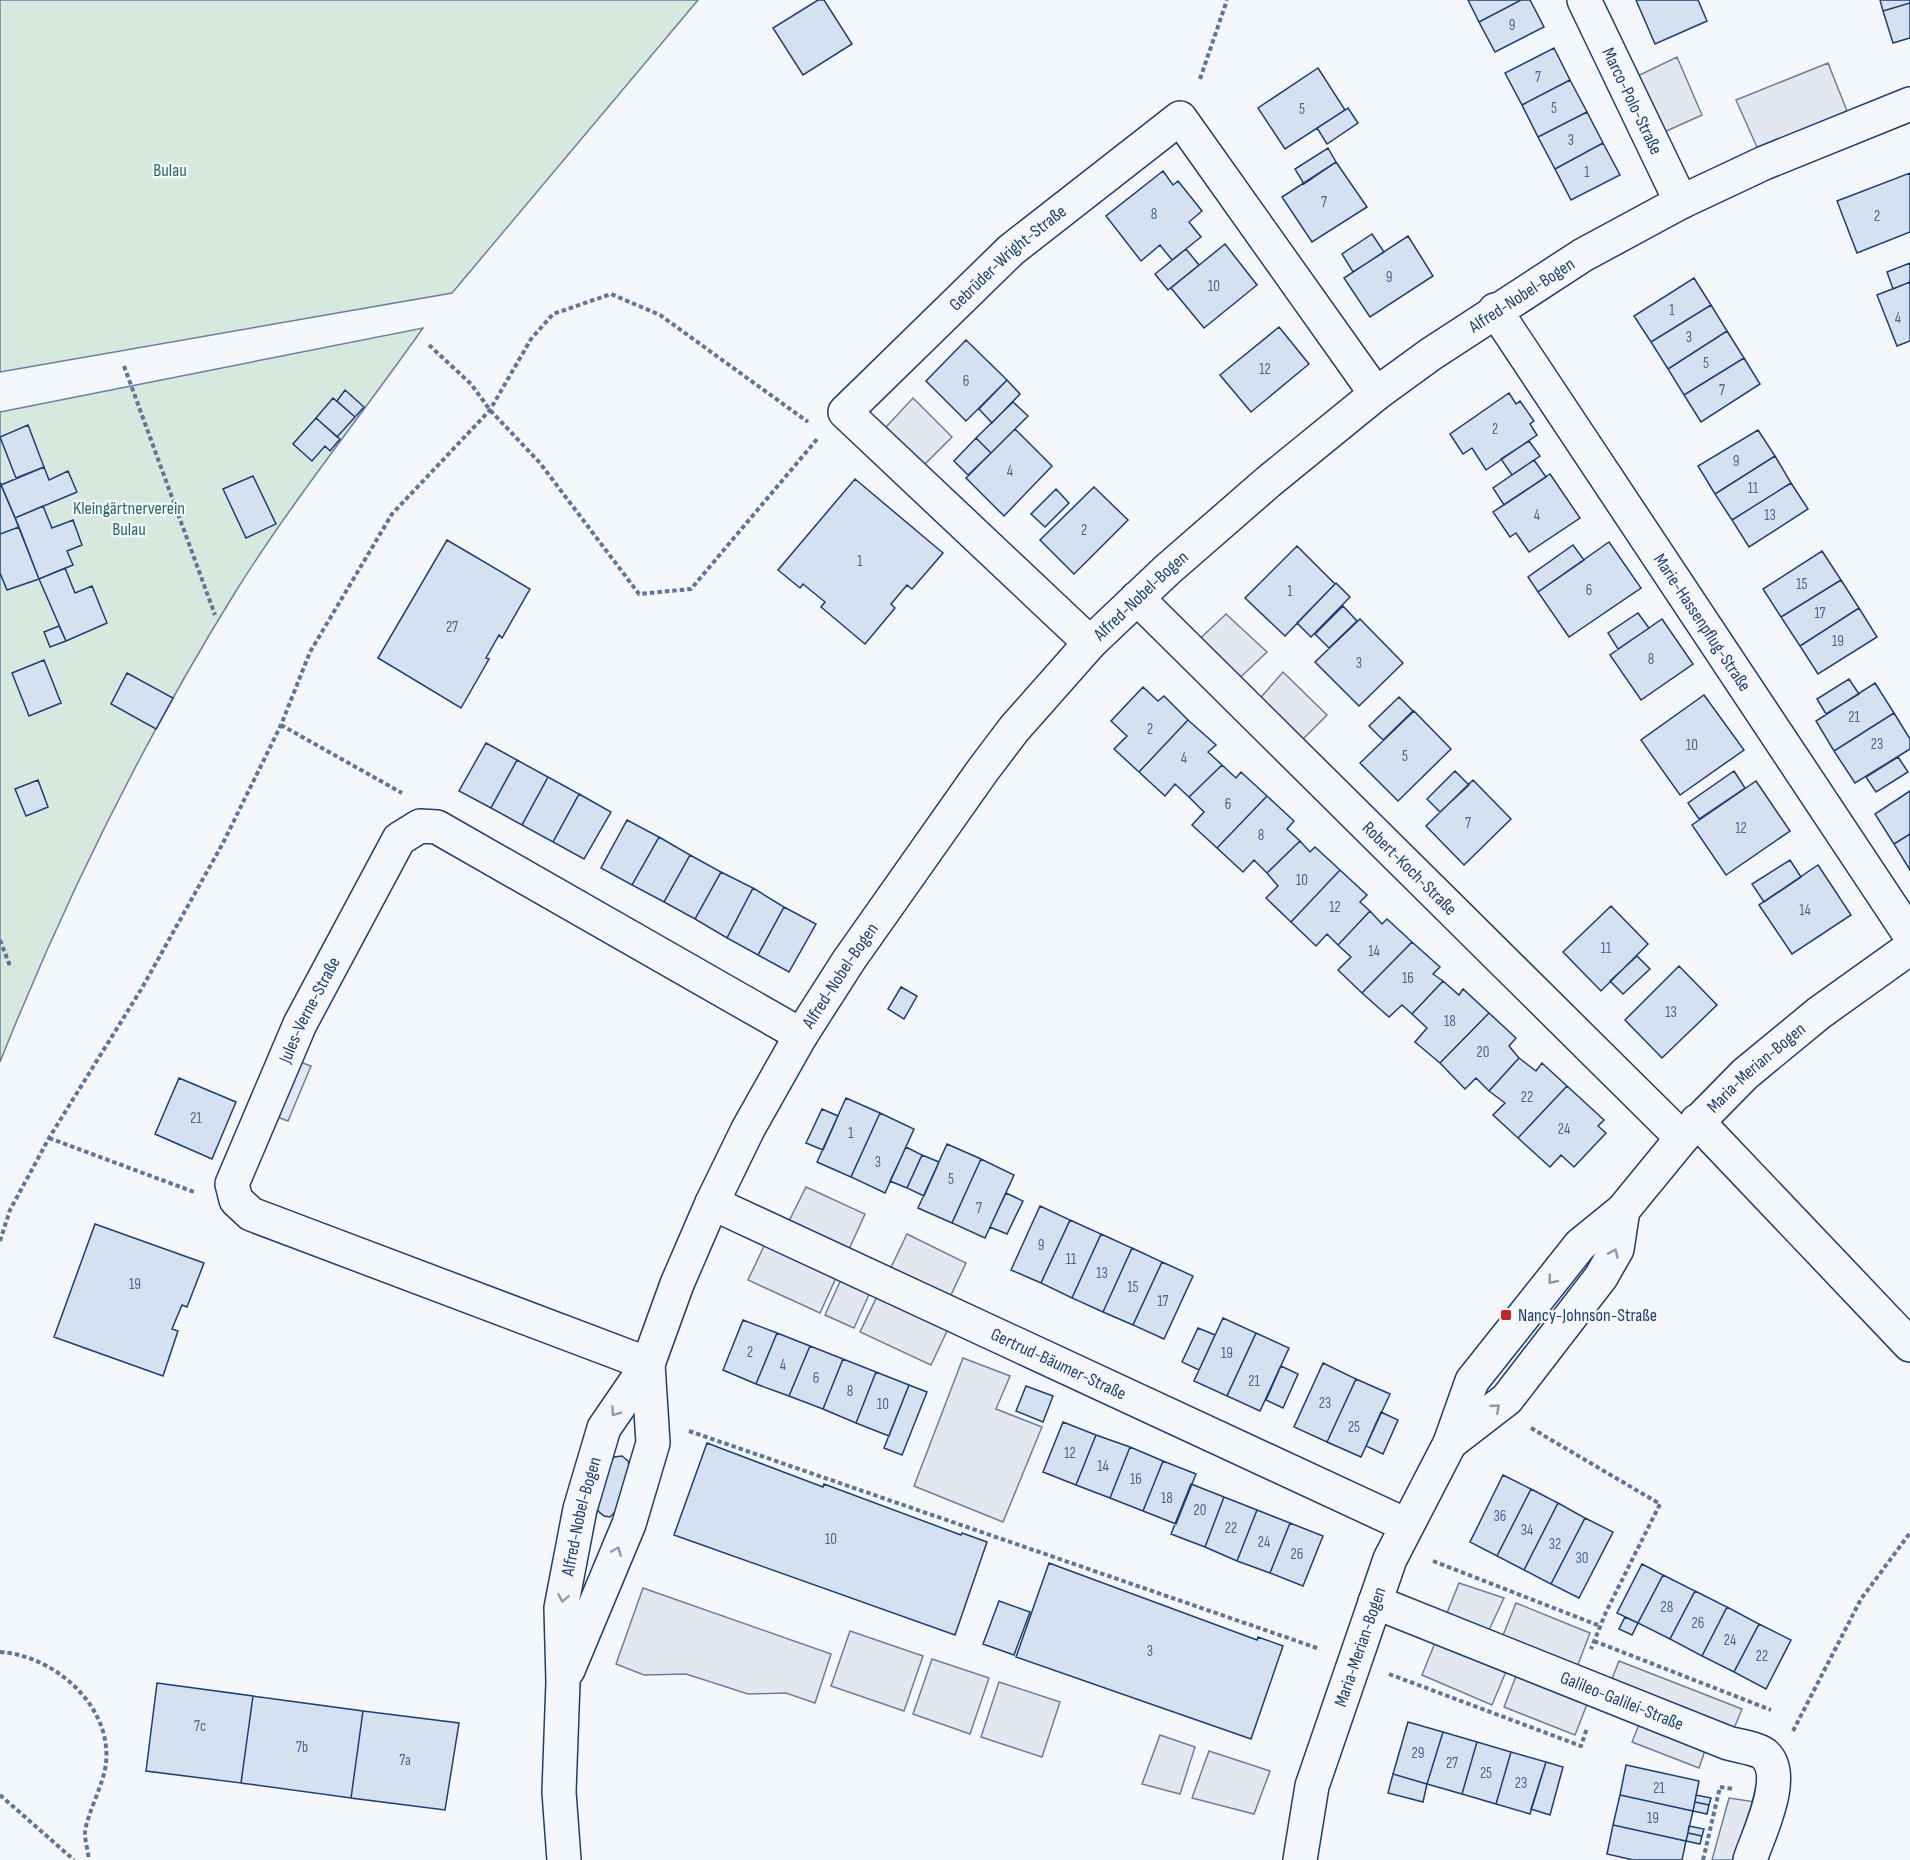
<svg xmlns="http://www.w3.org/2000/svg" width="1910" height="1860" font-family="'Sofia Sans Condensed',sans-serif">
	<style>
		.green { fill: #d7e8df; stroke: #687fa3; stroke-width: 1.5 }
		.parking { fill: #e3e8f0; stroke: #687fa3; stroke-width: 1.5 }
		.building { fill: #d5e0f0; stroke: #1d3f73; stroke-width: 1.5 }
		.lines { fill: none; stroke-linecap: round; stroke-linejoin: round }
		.minor-casing { stroke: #1d3f73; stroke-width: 36 }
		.path { stroke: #5e769c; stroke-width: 4; stroke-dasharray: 4.5 3; stroke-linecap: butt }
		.minor { stroke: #f4f7fb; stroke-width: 33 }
		.oneway { stroke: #889bb7 }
		.poi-dot { fill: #c62828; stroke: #f4f7fb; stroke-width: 2 }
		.labels { text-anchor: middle; stroke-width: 4.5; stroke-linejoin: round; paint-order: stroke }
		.number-label { font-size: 15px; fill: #4b6792 }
		.street-label { font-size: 18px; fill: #1d3f73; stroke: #f4f7fb }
		.park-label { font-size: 18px; fill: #2c6c60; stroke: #f4f7fb }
		.poi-label { font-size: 18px; fill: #1d3f73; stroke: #f4f7fb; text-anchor: start }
	</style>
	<rect width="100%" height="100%" fill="#f4f7fb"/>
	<path class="green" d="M0 0H698L452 293 0 372Z
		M423 328C361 416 293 500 236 591 143 741 65 899 0 1062V412Z"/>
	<path class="parking" d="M1677 57 1702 115 1651 138 1623 83Z
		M1828 63 1853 126 1764 163 1736 100Z
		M913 398 952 437 913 476 874 440Z
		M1226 614 1267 652 1228 689 1189 649Z
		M1283 672 1327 715 1291 751 1250 710Z
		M286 1057 311 1066 288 1121 262 1111Z
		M806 1187 865 1214 820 1313 748 1280 771 1231 782 1235Z
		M907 1234 966 1263 944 1310 954 1316 931 1365 860 1332Z
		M847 1266 876 1279 854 1328 825 1315Z
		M963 1358 1010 1376 996 1409 1042 1427 1003 1522 914 1486Z
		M1459 1583 1504 1598 1482 1645 1497 1650 1516 1603 1590 1633 1572 1680 1593 1689 1575 1735 1504 1707 1522 1661 1512 1657 1492 1705 1422 1675Z
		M643 1588 831 1654 815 1703 786 1693 748 1694 686 1674 644 1675 616 1664Z
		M850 1631 923 1656 904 1711 831 1686Z
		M932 1659 989 1678 970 1734 913 1714Z
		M1619 1661 1742 1709 1728 1743 1710 1736 1699 1768 1632 1742 1645 1710 1606 1694Z
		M999 1682 1060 1702 1042 1757 981 1737Z
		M1160 1735 1195 1747 1180 1794 1142 1784Z
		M1209 1751 1270 1771 1254 1814 1192 1798Z
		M1729 1798 1769 1804 1750 1860H1712Z"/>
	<path class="building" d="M818 0H824L852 44 803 75 773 28Z
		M1468 0H1521L1479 22Z
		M1521 0H1530L1544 27 1495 52 1479 22Z
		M1636 0H1698L1707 21 1655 44Z
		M1880 0H1910V3L1883 11Z
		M1910 3V38L1893 43 1883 11Z
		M1554 48 1570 80 1522 105 1505 73Z
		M1318 68 1345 110 1285 149 1258 108Z
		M1570 80 1587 112 1538 137 1522 105Z
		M1348 108 1358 123 1327 144 1317 128Z
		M1587 112 1603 143 1555 169 1538 137Z
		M1603 143 1620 175 1571 200 1555 169Z
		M1328 148 1336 162 1304 184 1295 169Z
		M1336 162 1367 207 1312 242 1282 197Z
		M1163 171 1173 185 1178 181 1202 211 1189 222 1201 237 1172 260 1160 245 1141 261 1106 216Z
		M1910 173V232L1857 253 1837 201Z
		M1372 234 1384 252 1353 272 1342 254Z
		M1408 236 1433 276 1370 317 1344 278Z
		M1225 244 1257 285 1204 328 1171 288Z
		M1186 249 1199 265 1168 290 1155 274Z
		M1910 263V282L1893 289 1887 272Z
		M1694 278 1711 305 1651 342 1634 316Z
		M1910 282V341L1897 346 1877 295Z
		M1711 305 1727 331 1668 369 1651 342Z
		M1279 327 1309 364 1251 412 1220 375Z
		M1727 331 1744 358 1684 395 1668 369Z
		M966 340 1007 380 966 421 926 381Z
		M1744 358 1760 384 1701 422 1684 395Z
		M1007 380 1020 394 992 423 979 409Z
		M345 390 364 407 355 417 337 401Z
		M1509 393 1516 404 1520 401 1534 421 1530 424 1537 435 1486 470 1472 448 1463 454 1450 434Z
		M333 398 355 417 337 437 316 418Z
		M1013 402 1028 416 991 453 976 438Z
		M316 418 340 439 330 451 325 446 312 461 293 444Z
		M28 425 44 467 16 478 0 437Z
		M1015 429 1052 466 1004 516 966 478Z
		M1758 430 1775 456 1715 494 1698 466Z
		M976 438 991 453 968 475 954 461Z
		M1529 441 1540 456 1512 475 1501 459Z
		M1775 456 1791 483 1732 520 1715 494Z
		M1534 460 1546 477 1504 505 1493 488Z
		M44 467 49 480 68 471 77 492 15 518 1 485Z
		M1550 474 1580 518 1529 552 1516 533 1510 537 1493 512Z
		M253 476 276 524 246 538 223 489Z
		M855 479 943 553 912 589 907 585 891 604 895 608 865 644 821 607 825 602 803 584 800 588 778 570Z
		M0 482 19 527 0 534Z
		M1791 483 1808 509 1749 547 1732 520Z
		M1094 487 1128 520 1074 574 1040 540Z
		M1056 489 1069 503 1045 527 1031 514Z
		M43 506 52 528 73 520 82 545 67 551 73 565 39 579 15 518Z
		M19 527 39 579 7 590 0 573V534Z
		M447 540 530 589 502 638 499 635 486 658 489 659 461 708 378 658Z
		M1609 542 1641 588 1569 637 1538 592Z
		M1573 545 1584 560 1538 592 1528 577Z
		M1297 546 1335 584 1285 636 1245 598Z
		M1822 551 1841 580 1781 617 1763 589Z
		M65 568 75 593 92 586 107 623 66 641 39 579Z
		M1841 580 1859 608 1800 646 1781 617Z
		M1336 583 1350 597 1311 637 1297 623Z
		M1343 606 1357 621 1329 648 1315 634Z
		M1859 608 1877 637 1818 674 1800 646Z
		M1638 613 1649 628 1618 649 1608 633Z
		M1360 619 1403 663 1359 706 1315 662Z
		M1662 619 1693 664 1641 700 1610 655Z
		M59 626 66 641 50 647 44 632Z
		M44 660 61 703 29 716 12 673Z
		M127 673 173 698 156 729 111 704Z
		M1849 679 1859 694 1826 714 1817 699Z
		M1875 683 1894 713 1834 751 1816 721Z
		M1143 687 1158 701 1164 696 1188 720 1139 772 1114 749 1127 736 1111 721Z
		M1704 695 1744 750 1680 795 1641 740Z
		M1399 697 1413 711 1383 740 1369 726Z
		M1414 711 1451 749 1398 801 1360 763Z
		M1894 713 1910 739V749L1855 783 1834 751Z
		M1188 720 1216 745 1208 752 1222 765 1189 797 1175 784 1165 796 1139 772Z
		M486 743 517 760 491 808 459 791Z
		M1898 757 1908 772 1876 792 1866 777Z
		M517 760 548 777 522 825 491 808Z
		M1222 765 1236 778 1241 772 1267 796 1217 848 1192 825 1204 812 1189 797Z
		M1455 771 1469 785 1440 812 1427 799Z
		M1734 771 1745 788 1699 819 1688 803Z
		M548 777 579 794 553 842 522 825Z
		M38 780 48 807 26 816 15 789Z
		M1473 780 1511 819 1464 865 1426 826Z
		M1756 781 1790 831 1726 875 1692 825Z
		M1910 791V834L1894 844 1875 814Z
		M579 794 611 812 584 859 553 842Z
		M1267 796 1294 821 1287 829 1300 841 1267 873 1254 860 1243 872 1217 848Z
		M627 820 659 837 632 885 601 868Z
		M1910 834V870L1894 844Z
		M659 837 690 855 664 902 632 885Z
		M1300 841 1310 852 1315 847 1340 870 1291 922 1266 898 1278 886 1267 873Z
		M690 855 721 872 695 919 664 902Z
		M1790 860 1801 877 1764 902 1752 884Z
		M1818 865 1851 915 1792 954 1759 905Z
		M1340 870 1367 895 1360 902 1370 911 1338 945 1327 934 1316 946 1291 922Z
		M721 872 753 888 727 938 695 919Z
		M753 888 784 907 758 955 727 938Z
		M1611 906 1648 944 1601 991 1563 952Z
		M784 907 816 924 789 972 758 955Z
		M1370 911 1382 924 1387 919 1412 942 1362 993 1338 970 1351 957 1338 945Z
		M1412 942 1440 967 1433 974 1443 981 1412 1014 1402 1005 1389 1017 1362 993Z
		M1637 956 1650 969 1623 994 1610 981Z
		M1679 966 1717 1005 1662 1058 1625 1020Z
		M1443 981 1459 995 1463 989 1489 1013 1440 1063 1415 1042 1427 1028 1412 1014Z
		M901 987 917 996 904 1019 888 1009Z
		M1489 1013 1516 1038 1509 1046 1519 1058 1489 1091 1476 1078 1465 1089 1440 1063Z
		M1519 1058 1536 1071 1542 1063 1567 1086 1518 1138 1493 1115 1505 1103 1489 1091Z
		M179 1078 236 1102 212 1159 155 1134Z
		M1567 1086 1604 1120 1598 1126 1606 1133 1574 1167 1561 1155 1550 1167 1518 1138Z
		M846 1098 880 1113 851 1177 817 1162Z
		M822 1109 838 1116 823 1150 806 1143Z
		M880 1113 914 1129 885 1193 851 1177Z
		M947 1144 981 1159 952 1223 918 1208Z
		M906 1147 922 1155 907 1188 890 1181Z
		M922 1155 939 1162 924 1196 907 1188Z
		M981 1159 1014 1175 985 1238 952 1223Z
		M1006 1193 1023 1201 1007 1234 990 1227Z
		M1040 1206 1070 1220 1041 1283 1011 1270Z
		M1070 1220 1101 1234 1072 1298 1041 1283Z
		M95 1224 204 1263 187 1307 182 1305 172 1329 178 1331 163 1376 54 1337Z
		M1101 1234 1132 1248 1103 1312 1072 1298Z
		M1132 1248 1162 1262 1133 1325 1103 1312Z
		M1162 1262 1193 1276 1164 1339 1133 1325Z
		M1223 1318 1256 1333 1227 1396 1194 1381Z
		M743 1320 777 1333 756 1384 723 1370Z
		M1198 1328 1215 1335 1199 1370 1182 1362Z
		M777 1333 810 1346 789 1396 756 1384Z
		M1256 1333 1289 1348 1260 1411 1227 1396Z
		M810 1346 843 1359 823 1409 789 1396Z
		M843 1359 876 1372 856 1423 823 1409Z
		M1323 1363 1356 1379 1327 1442 1294 1427Z
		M1281 1366 1298 1374 1283 1408 1266 1400Z
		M876 1372 909 1385 889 1436 856 1423Z
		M1356 1379 1390 1394 1361 1457 1327 1442Z
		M909 1385 927 1392 902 1455 884 1448Z
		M1026 1386 1053 1396 1043 1422 1016 1411Z
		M1381 1412 1398 1420 1383 1454 1366 1446Z
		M1063 1422 1096 1435 1076 1485 1043 1472Z
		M1096 1435 1130 1447 1110 1498 1076 1485Z
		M707 1443 823 1487 824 1484 961 1535 962 1533 987 1542 955 1635 674 1535Z
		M1130 1447 1163 1461 1143 1511 1110 1498Z
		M622 1456 628 1461 630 1469 618 1509 610 1517 604 1516 598 1511 597 1503 609 1463 614 1457Z
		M1163 1461 1196 1474 1176 1524 1143 1511Z
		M1503 1475 1531 1489 1497 1556 1470 1542Z
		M1191 1484 1224 1497 1205 1547 1171 1534Z
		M1531 1489 1558 1503 1524 1570 1497 1556Z
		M1224 1497 1257 1510 1237 1561 1205 1547Z
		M1558 1503 1585 1518 1551 1584 1524 1570Z
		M1257 1510 1290 1523 1270 1573 1237 1561Z
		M1585 1518 1613 1532 1579 1598 1551 1584Z
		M1290 1523 1323 1536 1303 1586 1270 1573Z
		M1049 1563 1257 1640 1258 1637 1283 1646 1251 1739 1016 1657Z
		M1642 1564 1663 1575 1638 1623 1617 1613Z
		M1663 1575 1695 1591 1670 1639 1638 1623Z
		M1695 1591 1727 1607 1702 1656 1670 1639Z
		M999 1601 1030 1612 1014 1655 983 1644Z
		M1727 1607 1759 1624 1734 1672 1702 1656Z
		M1625 1617 1638 1623 1632 1635 1619 1629Z
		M1759 1624 1791 1640 1766 1689 1734 1672Z
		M157 1683 253 1696 241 1783 146 1771Z
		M253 1696 363 1711 351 1798 241 1783Z
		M363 1711 459 1723 445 1810 351 1798Z
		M1408 1722 1443 1732 1427 1784 1393 1774Z
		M1443 1732 1477 1742 1462 1794 1427 1784Z
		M1477 1742 1511 1752 1496 1804 1462 1794Z
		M1511 1752 1546 1762 1530 1814 1496 1804Z
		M1546 1762 1563 1767 1550 1815 1531 1809Z
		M1626 1765 1699 1781 1693 1811 1620 1795Z
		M1393 1774 1427 1784 1423 1802 1388 1793Z
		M1620 1795 1693 1811 1686 1841 1613 1825Z
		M1696 1795 1711 1798 1709 1805 1695 1802Z
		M1695 1802 1709 1805 1707 1814 1693 1811Z
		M1613 1825 1686 1841 1682 1860H1633L1607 1854Z
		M1689 1826 1704 1829 1702 1836 1688 1833Z
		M1688 1833 1702 1836 1700 1844 1686 1841Z"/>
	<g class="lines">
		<defs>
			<g id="minor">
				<path id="s1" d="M1584 0 1681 202"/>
				<path id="s2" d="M1495 310 1910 935"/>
				<path id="s3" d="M1137 598 1682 1138"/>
				<path id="s4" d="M1090 643 845 412 1011 250 1180 118 1376 394"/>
				<path d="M1697 1121 1910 1345"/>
				<path id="s5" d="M712 1203 1406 1525"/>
				<path id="s6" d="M648 1364 251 1214 236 1200 232 1184 300 1024 399 839 420 826 437 827 801 1035"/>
				<path d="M1450 1443 1507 1399 1601 1277 1617 1249 1623 1210"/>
				<path id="s7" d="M1375 1602 1728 1743C1738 1746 1756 1748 1764 1754 1789 1775 1758 1835 1750 1860"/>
				<path d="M568 1670 629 1524 653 1443 648 1364"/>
				<path id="s8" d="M564 1860 559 1792 563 1682 561 1608 580 1509 604 1428 648 1364 677 1284 712 1203 748 1129 801 1035 849 960 983 770 1014 729 1090 643 1167 570 1268 482 1376 394 1431 354 1583 255 1681 202 1764 163 1910 104"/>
				<path id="s9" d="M1300 1860 1312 1786 1390 1559 1450 1443 1472 1381 1580 1245 1623 1210 1682 1138 1745 1074 1819 1013 1910 948"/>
			</g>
		</defs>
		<use href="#minor" class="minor-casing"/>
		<path class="path" d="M1200 79 1227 0
			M429 345 471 384 490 410 540 463 639 594 691 589 818 438
			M124 366 215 615
			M281 725 402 793
			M0 940 10 966
			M49 1138 194 1192
			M0 1241 10 1210 49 1138 142 988 223 843 281 725 310 652 392 514 490 410 531 339 553 314 611 294 660 315 808 422
			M1531 1428 1660 1504 1606 1612 1591 1649
			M689 1431 1320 1649
			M1433 1561 1600 1626
			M1594 1641 1771 1710
			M0 1652C53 1655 112 1705 106 1763 104 1784 86 1816 85 1833 85 1841 88 1851 89 1860
			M1389 1674 1581 1746 1587 1728
			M1793 1731 1861 1599 1910 1533
			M0 1795 74 1860
			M1703 1860 1720 1787 1734 1789"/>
		<use href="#minor" class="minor"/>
	</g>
	<defs><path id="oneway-chevron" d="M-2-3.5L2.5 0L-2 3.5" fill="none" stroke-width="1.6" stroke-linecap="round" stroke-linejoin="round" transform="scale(1.5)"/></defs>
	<g class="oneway">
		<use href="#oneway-chevron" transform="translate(1614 1253) rotate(-66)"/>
		<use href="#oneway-chevron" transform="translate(1552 1280) rotate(129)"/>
		<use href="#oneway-chevron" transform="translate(1496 1408) rotate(-41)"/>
		<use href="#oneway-chevron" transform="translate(615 1412) rotate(125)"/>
		<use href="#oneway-chevron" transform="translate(617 1551) rotate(-67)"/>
		<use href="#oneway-chevron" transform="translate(563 1598) rotate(101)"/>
	</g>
	<rect class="poi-dot" x="1500" y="1309" width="12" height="12" rx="3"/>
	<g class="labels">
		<g class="number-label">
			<text x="1512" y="30">9</text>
			<text x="1538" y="82">7</text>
			<text x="1554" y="113">5</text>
			<text x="1302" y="114">5</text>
			<text x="1571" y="145">3</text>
			<text x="1587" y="177">1</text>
			<text x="1324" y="207">7</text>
			<text x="1154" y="219">8</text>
			<text x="1877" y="221">2</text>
			<text x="1389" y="282">9</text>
			<text x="1214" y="291">10</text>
			<text x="1672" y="315">1</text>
			<text x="1898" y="323">4</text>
			<text x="1689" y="342">3</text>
			<text x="1706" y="368">5</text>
			<text x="1265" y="374">12</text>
			<text x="966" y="386">6</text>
			<text x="1722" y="395">7</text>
			<text x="1495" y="434">2</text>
			<text x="1736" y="466">9</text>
			<text x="1010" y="476">4</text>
			<text x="1753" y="493">11</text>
			<text x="1537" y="520">4</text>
			<text x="1770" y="520">13</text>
			<text x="1084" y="535">2</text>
			<text x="860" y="566">1</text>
			<text x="1802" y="589">15</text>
			<text x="1589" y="595">6</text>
			<text x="1290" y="596">1</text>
			<text x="1820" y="618">17</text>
			<text x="452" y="632">27</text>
			<text x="1838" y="646">19</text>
			<text x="1651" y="664">8</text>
			<text x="1359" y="668">3</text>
			<text x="1854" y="722">21</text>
			<text x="1150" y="734">2</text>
			<text x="1877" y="749">23</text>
			<text x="1692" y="750">10</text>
			<text x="1405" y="761">5</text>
			<text x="1184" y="763">4</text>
			<text x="1228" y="809">6</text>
			<text x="1468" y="828">7</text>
			<text x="1741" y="833">12</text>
			<text x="1261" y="840">8</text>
			<text x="1302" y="885">10</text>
			<text x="1335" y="912">12</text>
			<text x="1805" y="915">14</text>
			<text x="1606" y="953">11</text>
			<text x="1374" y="956">14</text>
			<text x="1408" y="983">16</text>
			<text x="1671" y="1017">13</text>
			<text x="1450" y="1026">18</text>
			<text x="1483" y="1057">20</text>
			<text x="1527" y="1102">22</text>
			<text x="196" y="1123">21</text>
			<text x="1564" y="1134">24</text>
			<text x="851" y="1138">1</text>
			<text x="878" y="1167">3</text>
			<text x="951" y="1184">5</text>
			<text x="979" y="1213">7</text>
			<text x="1041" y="1250">9</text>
			<text x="1071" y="1264">11</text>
			<text x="1102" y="1278">13</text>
			<text x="135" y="1289">19</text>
			<text x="1133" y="1292">15</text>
			<text x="1163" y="1306">17</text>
			<text x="750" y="1357">2</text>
			<text x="1227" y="1358">19</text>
			<text x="783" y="1370">4</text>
			<text x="816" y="1383">6</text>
			<text x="1254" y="1386">21</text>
			<text x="850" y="1396">8</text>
			<text x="1325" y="1408">23</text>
			<text x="883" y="1409">10</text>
			<text x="1354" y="1432">25</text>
			<text x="1070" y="1458">12</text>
			<text x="1103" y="1471">14</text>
			<text x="1136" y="1484">16</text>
			<text x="1167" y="1503">18</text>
			<text x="1200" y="1515">20</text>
			<text x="1500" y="1521">36</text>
			<text x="1231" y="1533">22</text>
			<text x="1527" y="1535">34</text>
			<text x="831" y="1544">10</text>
			<text x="1264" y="1547">24</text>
			<text x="1555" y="1549">32</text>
			<text x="1297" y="1559">26</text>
			<text x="1582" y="1563">30</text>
			<text x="1667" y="1612">28</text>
			<text x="1698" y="1628">26</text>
			<text x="1730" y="1645">24</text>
			<text x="1150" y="1656">3</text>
			<text x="1762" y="1661">22</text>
			<text x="200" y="1731">7c</text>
			<text x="302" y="1752">7b</text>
			<text x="1418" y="1758">29</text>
			<text x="405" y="1765">7a</text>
			<text x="1452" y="1768">27</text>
			<text x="1486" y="1778">25</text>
			<text x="1521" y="1788">23</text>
			<text x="1659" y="1793">21</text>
			<text x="1653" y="1823">19</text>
		</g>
		<g class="street-label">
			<text dy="6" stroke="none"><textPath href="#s1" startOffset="112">Marco-Polo-Straße</textPath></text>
			<text dy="6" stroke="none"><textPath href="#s4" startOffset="561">Gebrüder-Wright-Straße</textPath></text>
			<text dy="6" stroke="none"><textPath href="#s8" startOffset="1922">Alfred-Nobel-Bogen</textPath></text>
			<text dy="6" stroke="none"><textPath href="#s8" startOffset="1436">Alfred-Nobel-Bogen</textPath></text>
			<text dy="6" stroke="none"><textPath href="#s2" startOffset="375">Marie-Hassenpflug-Straße</textPath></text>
			<text dy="6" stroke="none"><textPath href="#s3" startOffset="384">Robert-Koch-Straße</textPath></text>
			<text dy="6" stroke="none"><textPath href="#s8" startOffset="950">Alfred-Nobel-Bogen</textPath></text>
			<text dy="6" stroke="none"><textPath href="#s6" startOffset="652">Jules-Verne-Straße</textPath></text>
			<text dy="6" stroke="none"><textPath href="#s9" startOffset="936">Maria-Merian-Bogen</textPath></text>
			<text dy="6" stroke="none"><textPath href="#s5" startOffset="382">Gertrud-Bäumer-Straße</textPath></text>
			<text dy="6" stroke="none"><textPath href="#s8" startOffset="346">Alfred-Nobel-Bogen</textPath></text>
			<text dy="6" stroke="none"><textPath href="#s9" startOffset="222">Maria-Merian-Bogen</textPath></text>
			<text dy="6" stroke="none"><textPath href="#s7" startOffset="266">Galileo-Galilei-Straße</textPath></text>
		</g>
		<g class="park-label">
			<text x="170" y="176">Bulau</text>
			<text x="129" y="514">Kleingärtnerverein<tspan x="129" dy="21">Bulau</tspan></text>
		</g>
		<g class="poi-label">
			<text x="1518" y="1321">Nancy-Johnson-Straße</text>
		</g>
	</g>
</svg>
